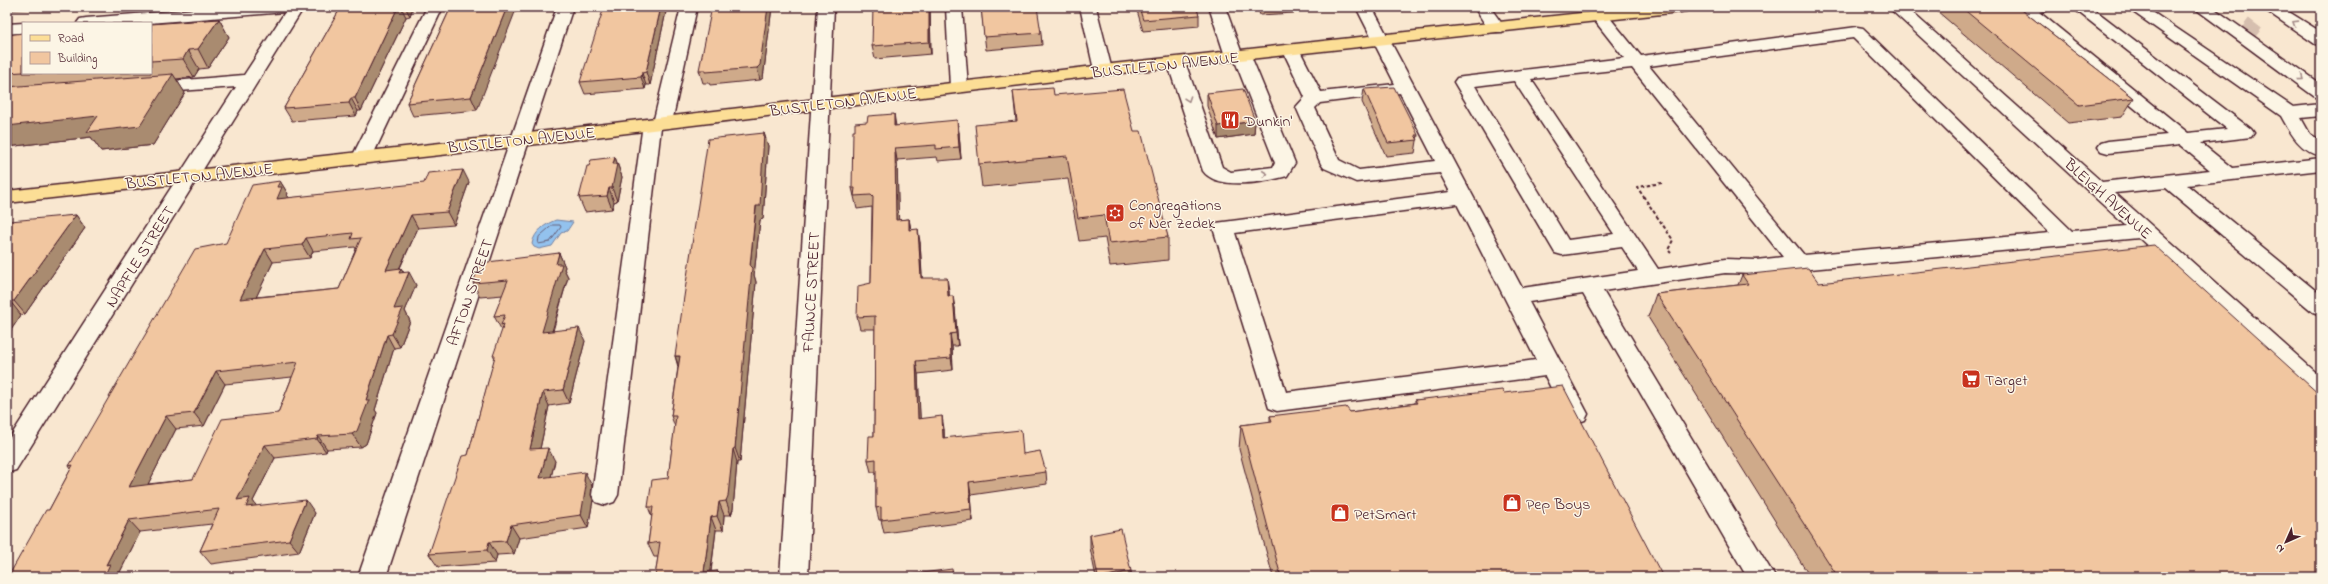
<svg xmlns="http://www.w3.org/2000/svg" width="2328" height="584" font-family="'Indie Flower',sans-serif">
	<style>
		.water { fill: #93c2ee; stroke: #7681a0 }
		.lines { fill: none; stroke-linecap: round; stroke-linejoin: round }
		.shore { stroke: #676079; stroke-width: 1 }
		.minor-tunnel { stroke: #d6bfaf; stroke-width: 19; stroke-dasharray: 19 10; stroke-linecap: butt }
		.minor-casing { stroke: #4a1f2b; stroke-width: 3 }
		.major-casing { stroke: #4a1f2b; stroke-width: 3 }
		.path { stroke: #4a1f2b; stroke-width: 2; stroke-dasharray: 3.5 2.5; stroke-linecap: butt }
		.minor { fill: #fcf5e5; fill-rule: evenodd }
		.major { fill: #fcde96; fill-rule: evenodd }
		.wall { fill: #cfaa8a; stroke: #4a1f2b; fill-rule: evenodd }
		.shaded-wall { fill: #a98b70; stroke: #4a1f2b }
		.building { fill: #f1c6a0; stroke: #4a1f2b; fill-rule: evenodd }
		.oneway { stroke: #a38a88 }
		.labels { text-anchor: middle; stroke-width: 3; stroke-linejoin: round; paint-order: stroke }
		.street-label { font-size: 16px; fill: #4a1f2b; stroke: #fcf5e5 }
		.poi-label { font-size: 16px; fill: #4a1f2b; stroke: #fcf5e5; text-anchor: start }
	</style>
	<rect width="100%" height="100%" fill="#f9e7d0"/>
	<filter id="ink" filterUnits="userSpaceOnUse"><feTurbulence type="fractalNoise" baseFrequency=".025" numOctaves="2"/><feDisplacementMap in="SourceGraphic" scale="8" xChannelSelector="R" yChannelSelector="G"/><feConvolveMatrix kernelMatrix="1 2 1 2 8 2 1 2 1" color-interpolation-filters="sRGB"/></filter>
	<g filter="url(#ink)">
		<path class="water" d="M556 220 573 222 567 231 561 233 552 246 539 249 534 247 532 244C534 232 545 224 556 220Z"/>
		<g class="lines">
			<path class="shore" d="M553 225H560L561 227 550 242 538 244 539 237Z"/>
			<path class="minor-tunnel" d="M2243 26 2256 36"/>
			<defs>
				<path id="minor" d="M221 7H304L16 470 7 473V442L236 87 150 93 144 92 141 88 144 84 150 83 244 75 285 12 149 23H77L80 19 86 18Z
					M427 7H443L372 157 369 161 362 163 355 161 352 157Z
					M557 7H573L386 577H358Z
					M681 7H697L672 122 670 126 661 127 618 495 614 502 605 505 596 502 592 495 643 124 645 120 654 119Z
					M818 7H834L808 577H780Z
					M946 7H962L968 87 965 91H953L950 87Z
					M1080 7H1096L1112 70 1109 74H1097L1094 70Z
					M1209 7H1225L1241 51 1248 52 1251 56 1295 163 1287 176C1266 182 1217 191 1203 171L1167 62 1170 58H1182L1185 62 1222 167 1231 172 1273 167 1275 163 1235 61 1228 60 1225 56Z
					M1356 7H1372L1522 288 1638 271 1622 247 1562 255 1555 253 1454 82 1457 78 1463 77 1624 58 1584 7H1601L1641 56 1857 27 1863 28 2072 231 2126 226 1888 7H1906L2102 182 2210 170 2180 145 2108 153 2101 151 2098 147 2101 143 2108 141 2167 135 2019 13 2017 9 2018 7H2048L2046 11 2039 12 2188 133 2227 129 2072 7H2091L2251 129 2254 133 2251 137 2201 143 2232 168 2321 158V170L2187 185 2321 295V315L2313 312 2166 188 2115 193 2321 377V400L2313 397 2139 238 1756 274 1725 273 1603 291 1775 577H1747L1583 294 1529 302 1588 414 1585 420 1576 423 1567 420 1545 376 1277 411 1269 408 1213 228 1216 223 1450 192 1440 173 1356 182 1324 168 1321 164 1296 107 1305 97 1283 51 1286 47H1298L1321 92 1395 84ZM1853 38 2050 233 1804 255 1649 66ZM1632 68 1783 257 1756 260 1725 259 1658 269 1531 79ZM1514 81 1614 234 1568 240 1475 86ZM1400 93 1435 161 1359 170 1339 160 1315 108 1320 103ZM1457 204 1536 360 1286 392 1235 233Z
					M1474 7H1490L1505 28 1502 32H1490Z
					M2126 7H2145L2293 107 2321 104V116L2301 118 2310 134 2321 141V156C2300 151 2291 134 2281 116Z
					M2193 7H2212L2321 84V99L2315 97Z
					M2261 7H2281L2321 32V45L2315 44Z
					M24 23 23 33 7 34V24Z"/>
				<path id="major" d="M1636 7H1688L1686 11 1680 12 1103 75 521 146 7 203V191L521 134 1103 65Z"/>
			</defs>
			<use href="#minor" class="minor-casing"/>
			<use href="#major" class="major-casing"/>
			<path class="path" d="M1662 183 1637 187 1673 240 1668 250 1671 253"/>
			<use href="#minor" class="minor"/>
			<use href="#major" class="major"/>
		</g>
		<path class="wall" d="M7 7H49L7 10Z
			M341 7H413L410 16 406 17 361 111H358L356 116 292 121 284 108Z
			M451 7 477 110 413 116 407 103Z
			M667 7 650 85H646L645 89 585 94 580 82Z
			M772 7 763 78 760 80 710 85 709 83H703L699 70Z
			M930 7 931 54 875 59 872 46Z
			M981 7 1041 33 1042 45 986 50Z
			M1136 7H1196L1199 15V26L1143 31Z
			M1257 7H1294V13L1260 15Z
			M1939 7H2018L2134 98 2122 117 2068 123 1937 11Z
			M219 19 229 37 208 68 199 69 194 77 176 79 185 93 153 145 101 151 91 137 7 147V35L23 33V73H151V24Z
			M1364 89 1418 135 1415 153 1386 156 1362 102Z
			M1013 91 1054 95 1134 131 1168 237V260L1110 266 1105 238 1079 241 1068 179 982 187 979 164 1016 121Z
			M1207 93 1255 121 1254 134 1218 139 1207 106Z
			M896 126 959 132 961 159 938 161 937 157 897 160 898 220 909 219 911 230 920 242 922 278 949 290V296L955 308 958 346H952L953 370 918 374 920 419 944 429V438L1024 454 1046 472 1047 484 971 495 973 521 884 533 881 520H879L876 508V472H871L868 460 874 436 875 329H860L857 317 871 283 872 207 857 209 852 188Z
			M764 133 768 146 763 219 760 220 754 275 756 282 740 462H737L733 509 731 515H724L723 530H716L711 572 718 571 721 577H655L658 557H654L648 544 652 517 648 507 668 478 675 427 671 416 678 367 675 356Z
			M615 157 622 177 617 201 614 202 612 209 585 212 579 198 589 166Z
			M280 181 288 194 287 195 289 198 469 182 454 225 418 228 400 268H401L404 273 416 285 405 311 410 321 400 347 394 348 375 410 377 413 366 444 361 447 327 449 326 452 275 458 253 501 256 506 315 513 299 552 211 564 200 551 212 524 140 532 119 574 122 577H8L49 510 71 469 69 466ZM355 247 356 249 339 289 256 297 273 262 310 258 313 251ZM292 377 278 413 193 479 148 484 176 429 204 426 225 384Z
			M76 215 85 228 25 314 21 315 7 336V225Z
			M559 253 565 267 564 269 568 277 553 331 585 341 569 403 549 406 540 449 555 461 551 477 592 486 591 495 593 500 588 528 519 538 514 554 497 555 495 563 438 567 429 554 468 455 503 329H501L494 316 503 295 480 297 473 283Z
			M1742 275 1819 283 2321 577H1810L1648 317 1656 294 1738 285Z
			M1504 393 1663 577H1273L1239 449 1241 425 1270 422V416L1350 412 1415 403V400Z
			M1090 535 1131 571V577H1096L1090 548Z"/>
		<path class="shaded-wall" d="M398 7H401L406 17 361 111 355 98Z
			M405 7H413L410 16Z
			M507 7H517L477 110 471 97Z
			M661 7H667L650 85 646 72Z
			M768 7H772L763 78 760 80 757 68Z
			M929 7H930L931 54 929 42Z
			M219 19 229 37 208 68 198 49Z
			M188 50 199 69 194 77 183 59Z
			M642 73 646 85 645 89 641 77Z
			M173 74 185 93 153 145 101 151 91 137 7 147V126Z
			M351 98 358 111 356 116 349 103Z
			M894 114 896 126H894Z
			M957 120 959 132 961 159 959 147Z
			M1255 121 1254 134 1218 139V126Z
			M764 133 768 146 763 219 760 220 754 275 756 282 740 462 735 448 750 266Z
			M895 148 897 160 899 232 896 220Z
			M615 157 622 177 617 201 612 188 613 164Z
			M463 170 469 182 454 225 447 212Z
			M280 181 288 194 287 195 290 199H277V187Z
			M609 188 614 202 612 209 607 196Z
			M76 215 85 228 25 314 14 301Z
			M411 215 418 228 393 282 386 270Z
			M909 219 911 231 909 230Z
			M918 229 920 242 923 290 921 278Z
			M306 238 313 251 310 258 302 245Z
			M265 249 273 262 249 312 240 299Z
			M559 253 565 267 564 269 568 277 548 345 542 332 556 264Z
			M401 268 407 278 409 272 416 285 405 311 410 321 400 347 392 334 394 309 399 273Z
			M947 278 949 290 950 309 948 296Z
			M953 296 955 308 958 346 956 333Z
			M10 301 21 315 7 336V306Z
			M579 328 585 341 569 403 563 390Z
			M950 334 952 346 953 370 951 358Z
			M387 335 394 348 375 410 377 413 366 444 361 447 352 434 366 400Z
			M675 356H680V370Z
			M916 361 918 374 921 432 918 419Z
			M216 371 225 384 204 426 194 413Z
			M543 392 549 406 537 463 530 449Z
			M166 416 176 429 140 500 129 487Z
			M942 416 944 429 945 451 943 438Z
			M318 436 327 449 326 452 317 439Z
			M265 445 275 458 253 501 260 511 249 510 237 500Z
			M548 448 555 461 547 492 540 478Z
			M733 449 737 462 733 509 731 515 726 501Z
			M585 472 592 486 591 495 593 500 588 528 581 515Z
			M969 482 971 495 973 521 971 509Z
			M306 500 315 513 299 552 289 540Z
			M719 502 724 515 723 530 717 516Z
			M711 517 716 530 710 577 704 572Z
			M129 520 140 532 119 574 122 577H104L106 565Z
			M511 525 519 538 514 554 506 541Z
			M489 542 497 555 495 563 487 550Z
			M718 571 721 577H718Z
			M1131 571V577H1102Z"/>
		<path class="building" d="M341 7H398L355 98H351L349 103 284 108Z
			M451 7H507L471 97 407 103Z
			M604 7H661L646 72 642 73 641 77 580 82Z
			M712 7H768L760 65 757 68 706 72V70H699Z
			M873 7H929V42L872 46Z
			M981 7H1037L1041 33 984 37Z
			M1139 7H1196L1199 15 1143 20Z
			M1260 7H1283L1261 9Z
			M1961 7H2018L2134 98 2079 105Z
			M219 19 198 49 188 50 183 59 151 61V24Z
			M23 33V72L7 73V35Z
			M173 74 140 126 87 132 98 116 7 126V87Z
			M1394 87 1418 135H1415L1418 140 1388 143 1364 89Z
			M1053 88 1054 95 1123 89 1134 131H1141L1168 237 1109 243 1104 215 1078 218 1067 156 979 164 975 125 1017 121 1013 91Z
			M1243 89 1255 121 1218 126 1207 93Z
			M894 114V126L957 120 959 147 936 149V145L895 148 896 220 909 219V230L918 229 921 278H947L948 296H953L956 333 950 334 951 358 916 361 918 419 942 416 943 438 1021 430 1023 454 1040 451 1046 472 969 482 971 509 881 520V507L876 508V459L868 460 869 436H874L875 316 857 317 858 286 871 283 873 197 871 195 854 196 855 188H852L853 131H855V123L867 122 868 116Z
			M764 133 760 206H756L750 266 752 268 735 448 733 449 728 496 726 501 719 502 717 516 711 517 704 572 718 571V577H655L660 542 648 544 653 507H648L652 480 668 478 676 416H671L680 356H675L708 139Z
			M615 157 613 164H617L612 188H609L607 196 579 198 587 166H589L591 160Z
			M463 170 447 212 411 215 386 270 401 268 399 273 409 272 394 309 403 308 392 334 387 335 366 400H369L357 431 352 434 318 436 317 439 265 445 237 500 250 498 246 507 306 500 289 540 200 551 219 509 129 520 106 565 110 564 104 577H8L46 510H49L73 465 69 466 195 249 226 243 252 185 280 181 277 187H282L277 199 424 183 428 173ZM353 233 351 239 361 238 339 289 240 299 265 249 302 245 306 238ZM298 362 278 413 222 419 193 479 129 487 166 416 194 413 216 371Z
			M76 215 14 301H10L7 306V225L10 221Z
			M2154 245 2321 396V577H1838L1656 294 1748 284 1742 275 1808 268 1819 283Z
			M559 253 556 264H562L542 332 579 328 563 390 543 392 530 449 548 448 540 478 585 472 584 481 586 486 581 515 511 525 506 541 489 542 487 550 429 554 462 456 468 455 495 356H493L504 324 501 325 505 315 494 316 508 280 473 283 480 263Z
			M1563 386 1663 577H1281L1241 425 1272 421 1270 416 1346 407 1350 412 1417 403 1415 400 1502 390 1504 393Z
			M1121 529 1131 571 1102 577H1098L1090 535Z
			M952 569 953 577H892Z"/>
		<defs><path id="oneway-chevron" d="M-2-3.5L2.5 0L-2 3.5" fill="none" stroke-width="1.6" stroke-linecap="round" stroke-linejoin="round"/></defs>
		<g class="oneway">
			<use href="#oneway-chevron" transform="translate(2295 23) rotate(-148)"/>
			<use href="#oneway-chevron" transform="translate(2301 78) rotate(36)"/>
			<use href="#oneway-chevron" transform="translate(1188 99) rotate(71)"/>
			<use href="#oneway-chevron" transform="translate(1265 174) rotate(-6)"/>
		</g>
	</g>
	<defs>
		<symbol id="restaurant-square" viewBox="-11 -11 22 22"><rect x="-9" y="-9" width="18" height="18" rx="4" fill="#c8321e" stroke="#fcf5e5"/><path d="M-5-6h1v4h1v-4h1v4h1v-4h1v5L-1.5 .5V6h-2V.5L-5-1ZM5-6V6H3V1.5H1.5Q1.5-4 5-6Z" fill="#fff"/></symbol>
		<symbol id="synagogue-square" viewBox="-11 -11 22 22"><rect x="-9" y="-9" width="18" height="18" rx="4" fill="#c8321e" stroke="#fcf5e5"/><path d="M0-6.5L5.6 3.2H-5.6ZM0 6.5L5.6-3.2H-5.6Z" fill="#fff"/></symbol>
		<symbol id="supermarket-square" viewBox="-11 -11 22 22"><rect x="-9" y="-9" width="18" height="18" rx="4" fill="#c8321e" stroke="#fcf5e5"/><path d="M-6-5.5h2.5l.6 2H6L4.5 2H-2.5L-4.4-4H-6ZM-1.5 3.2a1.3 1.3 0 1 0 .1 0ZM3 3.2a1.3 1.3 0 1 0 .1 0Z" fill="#fff"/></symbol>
		<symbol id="shop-square" viewBox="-11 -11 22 22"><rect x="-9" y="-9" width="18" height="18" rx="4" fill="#c8321e" stroke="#fcf5e5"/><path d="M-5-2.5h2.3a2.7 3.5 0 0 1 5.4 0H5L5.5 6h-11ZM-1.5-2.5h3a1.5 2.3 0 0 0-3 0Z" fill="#fff"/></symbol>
	</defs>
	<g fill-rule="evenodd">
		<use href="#restaurant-square" x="1219" y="109" width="22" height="22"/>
		<use href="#synagogue-square" x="1104" y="202" width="22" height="22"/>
		<use href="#supermarket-square" x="1960" y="368" width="22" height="22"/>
		<use href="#shop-square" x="1501" y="492" width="22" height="22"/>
		<use href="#shop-square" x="1329" y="502" width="22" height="22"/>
	</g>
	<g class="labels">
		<g class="street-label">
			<text transform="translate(1165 64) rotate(-6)" y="6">BUSTLETON AVENUE</text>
			<text transform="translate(843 101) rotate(-7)" y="6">BUSTLETON AVENUE</text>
			<text transform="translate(521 139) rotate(-6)" y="6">BUSTLETON AVENUE</text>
			<text transform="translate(199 175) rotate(-6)" y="6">BUSTLETON AVENUE</text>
			<text transform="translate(2109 198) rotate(42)" y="6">BLEIGH AVENUE</text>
			<text transform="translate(139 256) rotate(-58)" y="6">NAPFLE STREET</text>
			<text transform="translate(469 292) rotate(-71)" y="6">AFTON STREET</text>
			<text transform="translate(810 292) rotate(-87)" y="6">FAUNCE STREET</text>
		</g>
		<g class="poi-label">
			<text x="1244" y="126">Dunkin'</text>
			<text x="1129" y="210">Congregations<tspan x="1129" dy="18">of Ner Zedek</tspan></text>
			<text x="1985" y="385">Target</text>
			<text x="1526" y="509">Pep Boys</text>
			<text x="1354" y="519">PetSmart</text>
		</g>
	</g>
	<rect width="2328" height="584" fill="none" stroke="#fcf5e5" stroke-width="24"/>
	<rect x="12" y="12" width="2304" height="560" fill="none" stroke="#4a1f2b" stroke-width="1.5" filter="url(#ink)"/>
	<rect x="22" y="22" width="130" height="52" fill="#fcf5e5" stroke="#b59f9b"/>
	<rect x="30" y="35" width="20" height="6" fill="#fcde96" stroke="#b59f9b"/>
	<text x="58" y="42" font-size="12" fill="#4a1f2b">Road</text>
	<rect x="30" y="52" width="20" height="12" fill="#f1c6a0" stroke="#b59f9b"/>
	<text x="58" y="62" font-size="12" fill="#4a1f2b">Building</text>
	<g transform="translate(2286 542) rotate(225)" stroke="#fcf5e5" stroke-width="3" paint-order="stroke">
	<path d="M0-3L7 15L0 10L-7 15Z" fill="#4a1f2b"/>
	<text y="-6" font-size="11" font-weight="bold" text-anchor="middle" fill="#4a1f2b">N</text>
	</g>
</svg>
